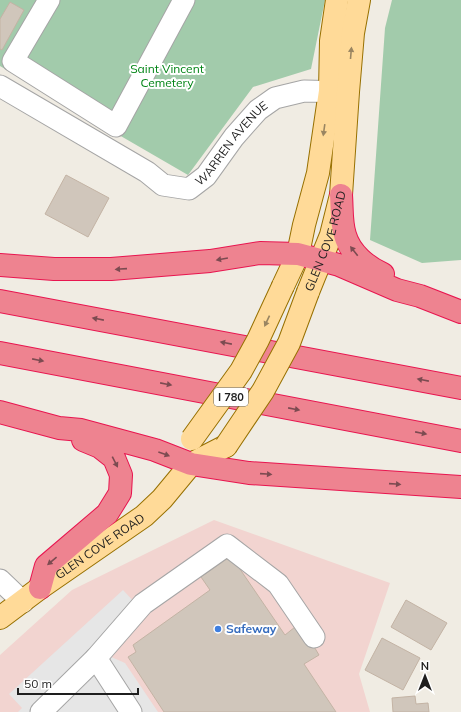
<svg xmlns="http://www.w3.org/2000/svg" width="461" height="712" font-family="Mulish,sans-serif">
	<style>
		.commercial { fill: #f2d4d0 }
		.cemetery { fill: #a2cbab }
		.parking { fill: #e6e6e6 }
		.building { fill: #d0c6bb; stroke: #c3b3a4 }
		.lines { fill: none; stroke-linecap: round; stroke-linejoin: round }
		.minor-casing { stroke: #a5a5a5; stroke-width: 23 }
		.major-casing { stroke: #977000; stroke-width: 24 }
		.highway-casing { stroke: #e8154f; stroke-width: 24 }
		.minor { stroke: #fff; stroke-width: 21 }
		.major { stroke: #ffda98; stroke-width: 22 }
		.highway { stroke: #ee8390; stroke-width: 22 }
		.major-bridge-casing { stroke: #977000; stroke-width: 24; stroke-linecap: butt }
		.major-bridge { stroke: #ffda98; stroke-width: 22 }
		.oneway { fill: #9a8561 }
		.oneway2 { fill: #7c4b51 }
		.shop-dot { fill: #3f7fe0; stroke: #fff; stroke-width: 1.5 }
		.labels { text-anchor: middle; stroke-width: 4; stroke-linejoin: round; paint-order: stroke }
		.shield { fill: #fff; stroke: #626262; stroke-width: 1 }
		.shield-label { font-size: 11px; font-weight: bold; fill: #1e1e1e }
		.park-label { font-size: 12px; fill: #028516; stroke: #fff }
		.street-label { font-size: 12px; fill: #1e1e1e; stroke: #fff }
		.shop-label { font-size: 12px; font-weight: bold; fill: #366cbe; stroke: #fff; text-anchor: start }
	</style>
	<rect width="100%" height="100%" fill="#f0ece3"/>
	<path class="commercial" d="M214 520 390 583 359 674 370 712H0V655L72 590Z"/>
	<path class="cemetery" d="M0 0H325L311 69 253 87 188 175 0 66Z
		M392 0H461V260L422 263 370 240 385 28Z"/>
	<path class="parking" d="M123 590 138 606 93 649 125 663 158 712H18L22 708 9 694Z"/>
	<path class="building" d="M10 2 24 10 2 50 0 49V19Z
		M66 175 109 198 88 237 45 214Z
		M231 556 285 635 300 623 319 655 304 664 336 712H164L128 657 136 652 133 645 210 590 201 577Z
		M406 600 447 623 431 650 391 627Z
		M382 638 420 658 403 690 365 670Z
		M415 696 416 704 428 703 429 712H393L392 698Z"/>
	<g class="lines">
		<defs>
			<g id="minor">
				<path d="M49 0 13 61 116 126 184 0"/>
				<path id="s1" d="M0 86 147 172 163 185 189 189 206 176 234 137 258 110 275 98 304 91 347 92"/>
				<path d="M0 580 23 602"/>
				<path d="M96 658 131 712"/>
				<path d="M41 712 96 658 143 604 227 545 278 584 314 637"/>
			</g>
			<g id="major">
				<path d="M283 286 298 254 304 225 318 173 330 91 331 41 337 0"/>
				<path id="s2" d="M308 292 331 235 341 195 348 92 353 33 359 0"/>
				<path id="s3" d="M0 618 40 588 144 516 162 499 191 464 226 446"/>
			</g>
			<path id="highway" d="M341 195C342 208 341 223 345 235 350 253 367 267 383 274
				M0 265 54 269H111L210 261 260 253 298 254 339 265 397 290 420 296 461 312
				M0 301 461 388
				M0 353 461 441
				M0 412 59 428 81 430 155 450 191 464 249 473 461 487
				M40 588 46 566 107 514 120 493 121 475 114 458 100 447 83 440"/>
		</defs>
		<use href="#minor" class="minor-casing"/>
		<use href="#major" class="major-casing"/>
		<use href="#highway" class="highway-casing"/>
		<use href="#minor" class="minor"/>
		<use href="#major" class="major"/>
		<use href="#highway" class="highway"/>
		<defs>
			<path id="major-bridge" d="M192 439 241 371 258 340 283 286
				M226 446 263 391 289 343 308 292"/>
		</defs>
		<use href="#major-bridge" class="major-bridge-casing"/>
		<use href="#major-bridge" class="major-bridge"/>
	</g>
	<defs><path id="oneway-solid" d="M-6-.8H1V-3.2L6.5 0L1 3.2V.8H-6Z"/></defs>
	<g class="oneway">
		<use href="#oneway-solid" transform="translate(351 53) rotate(-85)"/>
		<use href="#oneway-solid" transform="translate(324 130) rotate(98)"/>
		<use href="#oneway-solid" transform="translate(267 321) rotate(115)"/>
	</g>
	<g class="oneway2">
		<use href="#oneway-solid" transform="translate(354 251) rotate(-128)"/>
		<use href="#oneway-solid" transform="translate(222 259) rotate(170)"/>
		<use href="#oneway-solid" transform="translate(121 269) rotate(176)"/>
		<use href="#oneway-solid" transform="translate(98 319) rotate(-169)"/>
		<use href="#oneway-solid" transform="translate(226 343) rotate(-169)"/>
		<use href="#oneway-solid" transform="translate(38 360) rotate(11)"/>
		<use href="#oneway-solid" transform="translate(423 380) rotate(-169)"/>
		<use href="#oneway-solid" transform="translate(166 384) rotate(11)"/>
		<use href="#oneway-solid" transform="translate(294 409) rotate(11)"/>
		<use href="#oneway-solid" transform="translate(421 433) rotate(11)"/>
		<use href="#oneway-solid" transform="translate(164 454) rotate(20)"/>
		<use href="#oneway-solid" transform="translate(115 462) rotate(63)"/>
		<use href="#oneway-solid" transform="translate(266 474) rotate(4)"/>
		<use href="#oneway-solid" transform="translate(395 484) rotate(4)"/>
		<use href="#oneway-solid" transform="translate(52 561) rotate(140)"/>
	</g>
	<circle class="shop-dot" cx="218" cy="629" r="4"/>
	<g class="labels">
		<rect class="shield" x="214" y="388" width="34" height="18" rx="3"/>
		<g class="shield-label">
			<text x="231" y="401">I 780</text>
		</g>
		<g class="park-label">
			<text x="167" y="73">Saint Vincent<tspan x="167" dy="14">Cemetery</tspan></text>
		</g>
		<g class="street-label">
			<text dy="4" stroke="none"><textPath href="#s1" startOffset="280">WARREN AVENUE</textPath></text>
			<text dy="4" stroke="none"><textPath href="#s2" startOffset="54">GLEN COVE ROAD</textPath></text>
			<text dy="4" stroke="none"><textPath href="#s3" startOffset="123">GLEN COVE ROAD</textPath></text>
		</g>
		<g class="shop-label">
			<text x="226" y="633">Safeway</text>
		</g>
	</g>
	<g transform="translate(425 676)" stroke="#ffffff" stroke-width="3" paint-order="stroke">
	<path d="M0-3L7 15L0 10L-7 15Z" fill="#1e1e1e"/>
	<text y="-6" font-size="11" font-weight="bold" text-anchor="middle" fill="#1e1e1e">N</text>
	</g>
	<path d="M18 688v6h120v-6" fill="none" stroke="#1e1e1e" stroke-width="2"/>
	<text x="24" y="688" font-size="12" fill="#1e1e1e" stroke="#ffffff" stroke-width="3" paint-order="stroke">50 m</text>
</svg>
